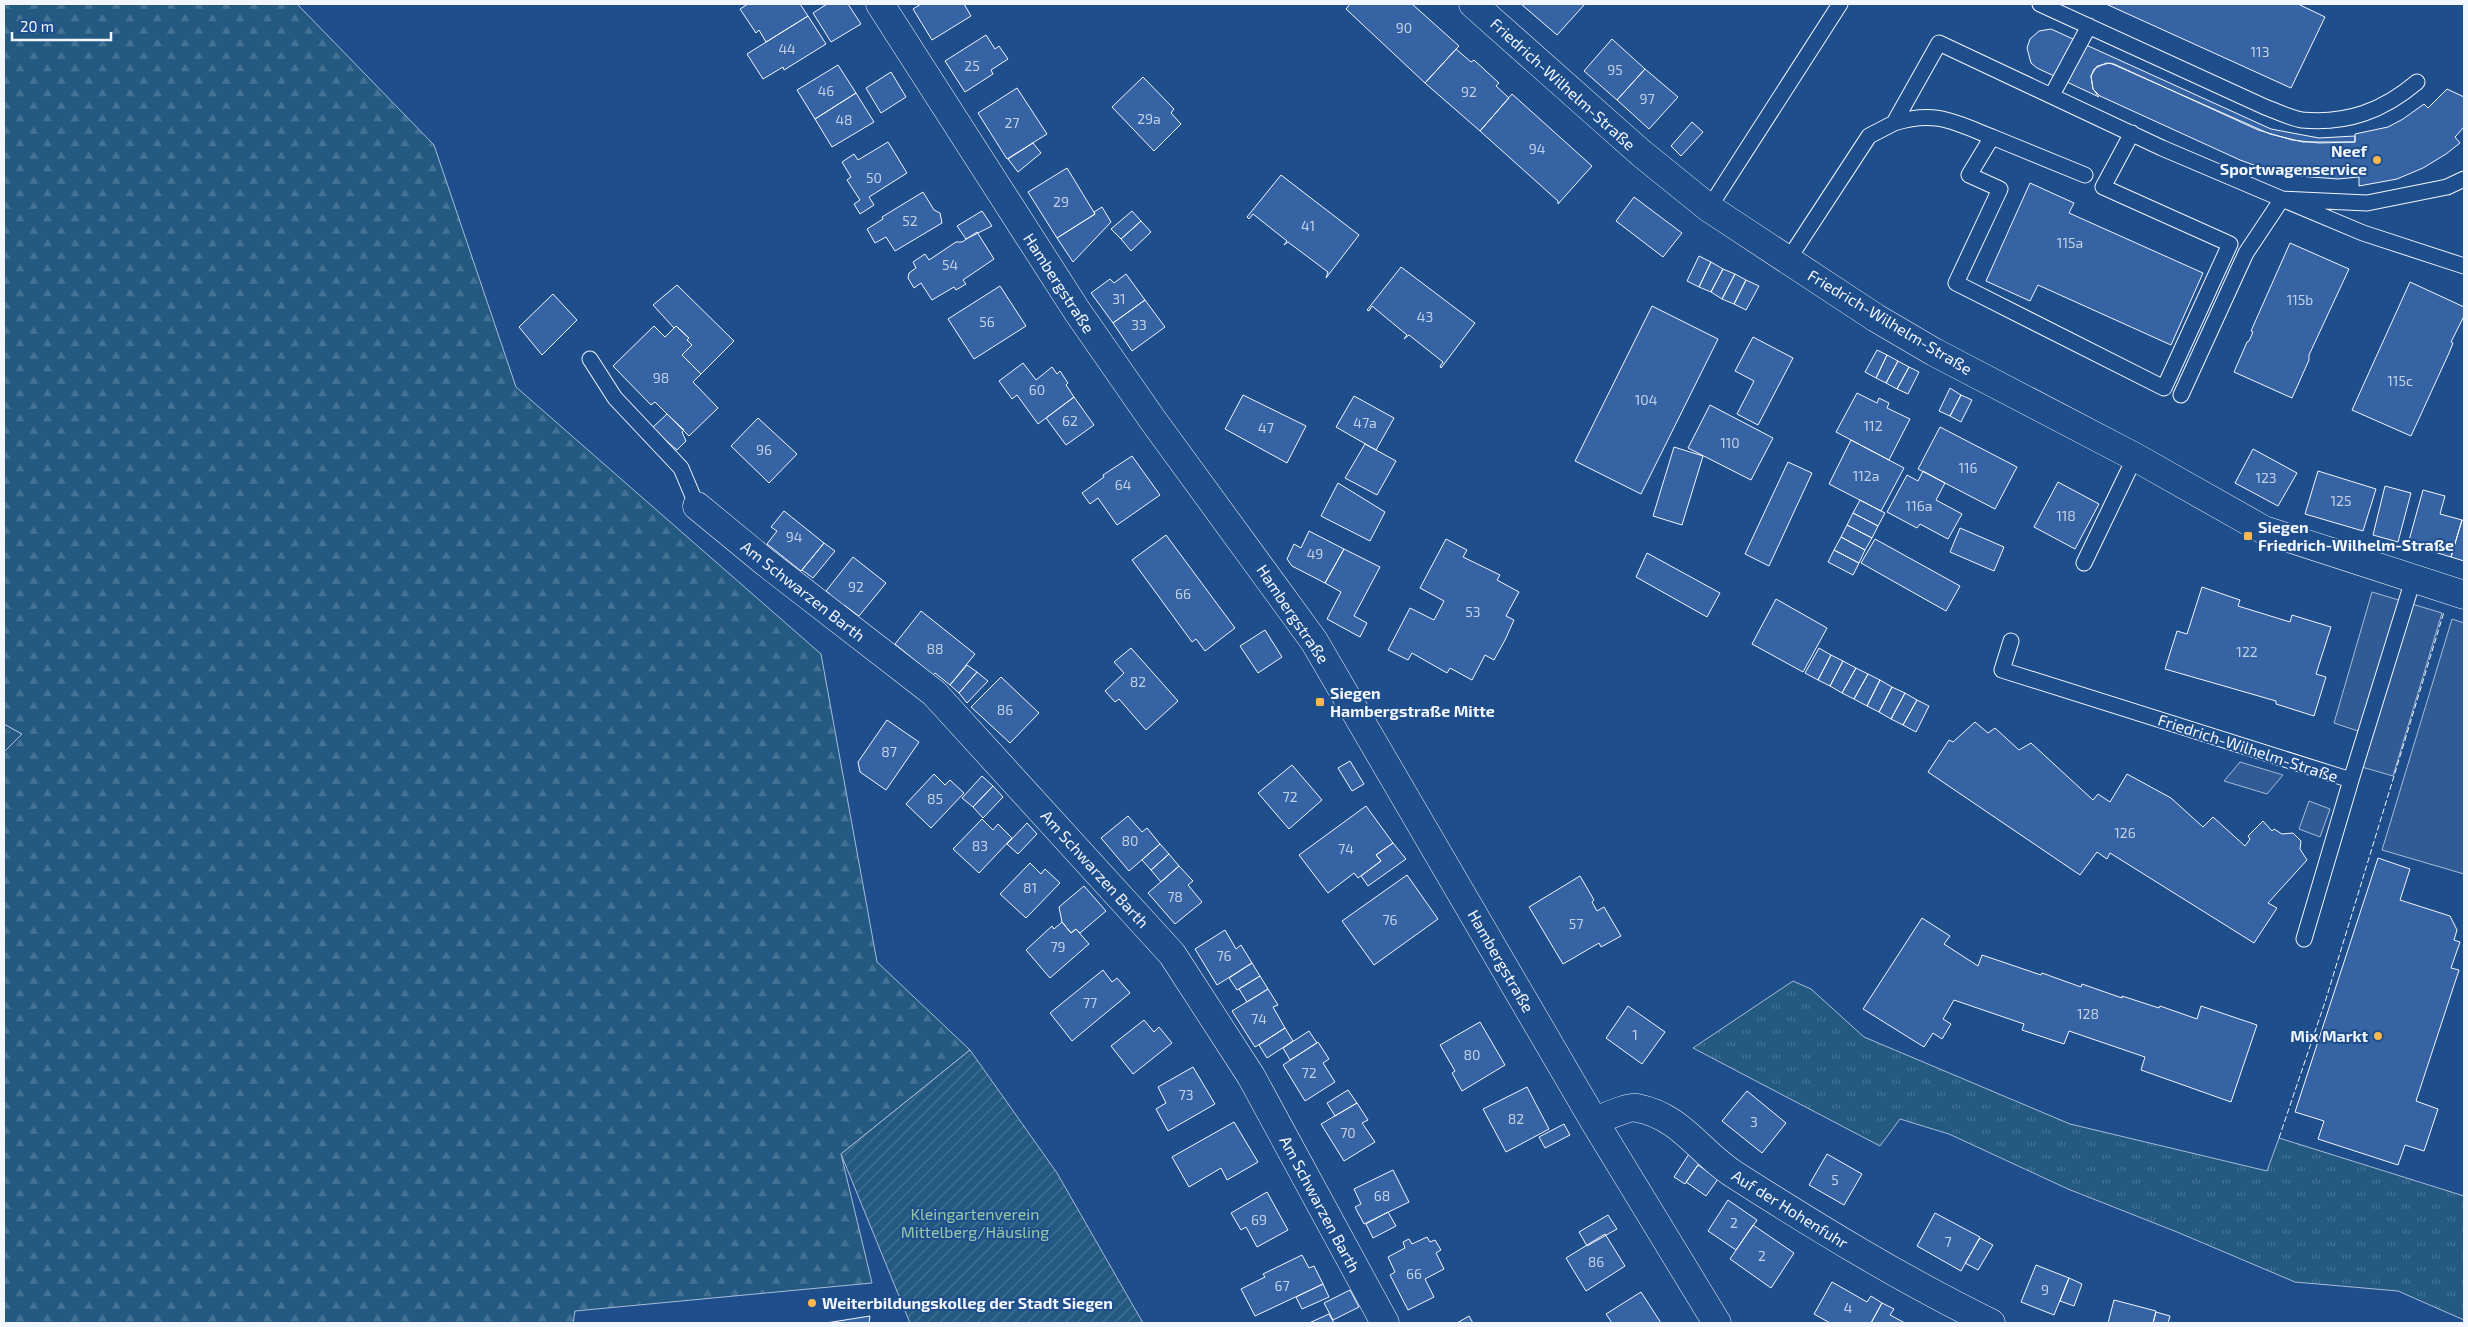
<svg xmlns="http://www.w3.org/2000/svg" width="2468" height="1327" font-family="'Exo 2',sans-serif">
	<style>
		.grass { fill: url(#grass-tufts); stroke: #a8bbd7 }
		.forest { fill: url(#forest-firs); stroke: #a8bbd7 }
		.garden { fill: url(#garden-furrows); stroke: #a8bbd7 }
		.parking { fill: #305b95; stroke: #a8bbd7 }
		.building { fill: #3563a3; stroke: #f2f6ff }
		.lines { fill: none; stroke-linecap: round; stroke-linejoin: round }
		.lane-casing { stroke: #f2f6ff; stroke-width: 17 }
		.street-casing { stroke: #f2f6ff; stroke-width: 29 }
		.lane { stroke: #1f4e8c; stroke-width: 15 }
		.street { stroke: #1f4e8c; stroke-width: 28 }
		.fence { stroke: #f2f6ff; stroke-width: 1; stroke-dasharray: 6 2.5; stroke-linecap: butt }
		.poi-dot { fill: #ffb74d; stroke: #1f4e8c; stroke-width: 2 }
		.labels { text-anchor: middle; stroke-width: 4; stroke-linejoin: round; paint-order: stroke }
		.number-label { font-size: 14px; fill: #c3d1e8 }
		.street-label { font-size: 16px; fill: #f2f6ff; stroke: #1f4e8c }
		.poi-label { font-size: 16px; font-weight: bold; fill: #f2f6ff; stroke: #1f4e8c; text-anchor: start }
		.park-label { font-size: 16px; fill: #97c8a6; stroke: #1f4e8c }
	</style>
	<defs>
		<pattern id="grass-tufts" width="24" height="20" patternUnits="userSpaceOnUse" patternTransform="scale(1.25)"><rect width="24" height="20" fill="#245a82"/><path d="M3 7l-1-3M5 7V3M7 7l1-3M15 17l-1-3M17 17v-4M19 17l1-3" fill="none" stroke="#447295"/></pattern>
		<pattern id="forest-firs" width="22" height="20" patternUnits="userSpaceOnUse" patternTransform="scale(1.25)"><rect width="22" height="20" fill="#245a82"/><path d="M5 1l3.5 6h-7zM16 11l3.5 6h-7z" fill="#447295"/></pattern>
		<pattern id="garden-furrows" width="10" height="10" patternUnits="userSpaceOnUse" patternTransform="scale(1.25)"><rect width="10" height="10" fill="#245a82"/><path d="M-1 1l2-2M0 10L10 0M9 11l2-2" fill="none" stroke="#447295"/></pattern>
	</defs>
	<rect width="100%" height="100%" fill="#1f4e8c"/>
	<path class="grass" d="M4 724 22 734 4 752Z
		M1793 981 1811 989 1864 1037 2070 1124 2267 1171 2279 1138 2464 1196V1320L2398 1291 2295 1282 2177 1232 2068 1189 1949 1134 1900 1119 1880 1146 1693 1048Z"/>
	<path class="forest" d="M4 4H297L434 145 516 387 821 654 877 962 970 1050 841 1154 872 1283 575 1311 573 1323H4V752L22 734 4 724Z"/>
	<path class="garden" d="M970 1050 1057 1173 1143 1323H910L841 1154Z"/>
	<path class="parking" d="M2372 592 2442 613 2393 776 2355 765 2364 733 2334 723Z
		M2452 619 2464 623V874L2382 850Z
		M2240 762 2283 775 2267 794 2224 781Z
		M2309 801 2330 809 2320 837 2299 829Z"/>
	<path class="building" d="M748 4H800L808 16 766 42 759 30 756 33 740 9Z
		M827 4H848L861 24 831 42 813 13Z
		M921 4H964L971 16 932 40 913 9Z
		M1350 4H1412L1459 46 1425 83 1346 9Z
		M1521 4H1585L1557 35Z
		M2106 4H2298L2325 17 2291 88Z
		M808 16 826 44 784 70 783 67 763 79 747 54Z
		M2051 29 2271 129 2319 138 2355 136V142H2303L2270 134 2110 63 2097 66 2091 76 2093 89 2099 97 2037 68 2031 63 2027 48 2030 39 2039 31Z
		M986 35 995 49 999 46 1008 59 991 70 993 74 965 92 945 61Z
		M1612 39 1645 69 1617 100 1584 71Z
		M1456 49 1471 62 1474 60 1499 83 1496 86 1509 98 1480 131 1425 83Z
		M2106 63 2114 64 2258 130 2292 140 2319 143 2355 142V134L2388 127 2403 119 2424 104 2428 108 2447 89 2464 97V127L2455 137 2460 143 2446 154 2423 168 2397 179 2359 186V177L2338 179 2298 176 2273 172 2240 160 2100 96 2093 89 2091 76 2094 69Z
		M838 65 856 93 815 119 797 90Z
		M1645 69 1678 97 1649 129 1617 100Z
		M891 72 906 97 881 113 866 88Z
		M1143 77 1174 109 1171 113 1181 124 1154 151 1112 107Z
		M1017 88 1047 134 1007 159 978 113Z
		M856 93 874 122 832 147 815 119Z
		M1512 94 1592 166 1558 204V201L1480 131Z
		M1692 122 1703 132 1681 156 1671 146Z
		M888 142 907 173 869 197 874 205 860 214 854 204 860 200 847 180 851 177 842 162 854 154 858 160Z
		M1033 143 1041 153 1018 172 1008 159Z
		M1067 168 1095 214 1057 238 1028 192Z
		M1281 175 1359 235 1326 278 1328 272 1288 242 1284 245 1287 241 1253 214 1249 219 1247 217Z
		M2030 183 2074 203 2069 213 2203 273 2171 345 2038 285 2030 301 1986 281Z
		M923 192 934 210 940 213 942 223 895 251 886 237 875 243 867 229 883 219 882 217Z
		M1634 197 1682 233 1663 257 1616 221Z
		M1102 207 1111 222 1073 262 1057 238 1095 214 1094 212Z
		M982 211 992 226 966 239 957 226Z
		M1132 211 1141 221 1121 239 1111 229Z
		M1141 221 1151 232 1131 251 1121 239Z
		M977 232 994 259 963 280 966 284 956 290 954 287 932 300 921 283 914 288 908 278 909 273 916 268 913 262 925 254 929 260 956 242H962Z
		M2290 243 2349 269 2309 355V360L2292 398 2234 372 2247 342 2249 341 2253 332 2251 331Z
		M1699 256 1711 262 1699 287 1687 281Z
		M1711 262 1723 269 1711 292 1699 287Z
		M1401 267 1475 323 1441 368 1440 366 1443 362 1409 335 1404 339 1407 335 1372 306 1369 311 1367 310Z
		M1723 269 1735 274 1722 299 1711 292Z
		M1126 274 1145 300 1113 323 1091 293 1110 279 1114 283Z
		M1735 274 1746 280 1734 304 1722 299Z
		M1746 280 1759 286 1746 310 1734 304Z
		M2410 282 2464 307V316L2451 342 2453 343 2449 353 2411 436 2352 410Z
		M677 285 734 341 701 374 682 355 692 345 687 340 689 338 676 326 674 328 653 305Z
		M1000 286 1026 326 974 359 948 319Z
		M553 294 577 320 542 355 519 327Z
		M1145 300 1165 327 1132 351 1113 323Z
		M1652 306 1718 339 1641 494 1575 461Z
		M654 326 665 337 676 326 689 338 687 340 692 345 682 355 701 374 693 382 718 408 689 436 655 402 651 405 613 366Z
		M1753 337 1793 358 1758 425 1737 414 1754 381 1735 371Z
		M1877 350 1887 355 1876 378 1865 372Z
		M1887 355 1898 361 1886 383 1876 378Z
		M1898 361 1909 367 1897 389 1886 383Z
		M1023 363 1036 380 1052 367 1057 374 1060 371 1068 383 1066 385 1074 397 1038 424 1017 395 1012 399 999 381Z
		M1909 367 1919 372 1908 394 1897 389Z
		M1950 388 1961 395 1950 416 1939 411Z
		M1857 393 1877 403 1879 398 1889 403 1887 408 1910 419 1889 460 1836 432Z
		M1243 395 1306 426 1287 463 1225 429Z
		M1961 395 1972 400 1961 422 1950 416Z
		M1354 396 1394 418 1376 450 1336 427Z
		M1074 397 1094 425 1066 445 1046 418Z
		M1710 405 1773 438 1751 480 1688 448Z
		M667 414 684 430 682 432 686 441 677 450 652 428Z
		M758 418 797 454 769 483 731 446Z
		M1940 427 2017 467 1995 509 1918 469Z
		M1851 440 1904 468 1881 511 1829 484Z
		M1365 444 1396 461 1377 495 1345 478Z
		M1674 447 1703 456 1682 525 1653 516Z
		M2253 449 2297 473 2278 506 2235 483Z
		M1132 456 1160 495 1117 525 1098 498 1090 504 1082 493 1104 477 1103 475Z
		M1788 462 1812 473 1769 566 1745 554Z
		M1923 471 1945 483 1936 500 1962 514 1948 539 1920 524 1917 528 1887 512 1907 475 1918 481Z
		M2318 471 2376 489 2363 531 2305 514Z
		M2058 482 2099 504 2075 549 2034 527Z
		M1338 483 1385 512 1370 541 1321 516Z
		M2385 486 2411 493 2398 542 2373 535Z
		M2423 490 2445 496 2440 514 2462 520 2451 557 2408 544Z
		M1860 500 1885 513 1878 526 1853 513Z
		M784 511 824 543 801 571 767 544 777 531 771 527Z
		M1853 513 1878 526 1872 538 1847 525Z
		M2462 520 2464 521V561L2451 557Z
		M1847 525 1872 538 1865 550 1841 537Z
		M1960 528 2004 547 1994 571 1950 552Z
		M1309 531 1344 549 1325 583 1292 566 1287 559 1294 544 1301 548Z
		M1166 535 1235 628 1205 651 1196 639 1192 642 1132 560Z
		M1841 537 1865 550 1859 563 1834 550Z
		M1446 539 1467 550 1463 557 1500 575 1497 580 1519 592 1506 616 1514 620 1505 640 1494 660 1485 655 1472 680 1450 668 1447 673 1412 653 1408 660 1388 650 1410 608 1434 620 1444 601 1420 588Z
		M1875 539 1960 586 1946 611 1861 563Z
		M824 543 835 551 813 578 802 570Z
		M1344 549 1380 567 1354 616 1367 623 1360 637 1327 619 1341 592 1325 583Z
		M1834 550 1859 563 1853 575 1828 562Z
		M1647 553 1720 593 1707 617 1636 577Z
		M853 557 886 583 859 616 844 605 839 611 825 600 830 594 826 591Z
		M2202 587 2240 600 2238 606 2290 622 2292 615 2331 627 2316 674 2326 677 2314 716 2276 704V701L2165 669 2177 631 2187 634Z
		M1776 599 1827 628 1803 672 1752 644Z
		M921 611 975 654 950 685 935 673 933 675 895 644Z
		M1265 630 1282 657 1258 673 1240 646Z
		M1131 648 1178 701 1146 730 1119 699 1115 702 1105 691 1124 673 1114 662Z
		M1819 648 1831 655 1818 680 1805 673Z
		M1831 655 1843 661 1830 686 1818 680Z
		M1843 661 1856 668 1842 693 1830 686Z
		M967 665 977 672 959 693 950 685Z
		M1856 668 1868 674 1854 699 1842 693Z
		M977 672 988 681 967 703 959 693Z
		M1868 674 1880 680 1867 706 1854 699Z
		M1001 677 1039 713 1010 743 971 707Z
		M1880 680 1892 687 1879 712 1867 706Z
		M1892 687 1905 693 1891 719 1879 712Z
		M1905 693 1917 700 1903 725 1891 719Z
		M1917 700 1929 706 1916 732 1903 725Z
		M887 720 919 742 886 790 860 772 858 762Z
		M1975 722 1988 733 1995 728 2019 750 2031 743 2093 800 2098 794 2110 802 2127 774 2171 798 2203 827 2213 817 2245 846 2250 839 2248 836 2263 821 2272 831 2274 829 2282 834 2293 833 2301 841 2300 849 2307 860 2268 903 2277 908 2254 943 2110 853 2107 859 2097 852 2080 875 1928 772 1949 740 1953 742Z
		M1350 761 1364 784 1352 791 1338 768Z
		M1292 765 1322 800 1289 829 1258 793Z
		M934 774 945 785 950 780 964 793 931 828 906 804Z
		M982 776 993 786 973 807 962 798Z
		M993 786 1003 797 983 818 973 807Z
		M1366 806 1393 843 1376 855 1381 861 1358 878 1354 873 1328 893 1299 855Z
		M1128 816 1142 832 1147 828 1160 844 1129 871 1101 838Z
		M982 819 993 830 998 824 1012 838 979 873 953 849Z
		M1027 823 1037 834 1018 854 1007 844Z
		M1393 843 1406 859 1368 886 1361 876 1381 861 1376 855Z
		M1160 844 1169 854 1151 870 1142 860Z
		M1169 854 1179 866 1161 882 1151 870Z
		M2378 858 2410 869 2400 900 2450 916 2457 930 2454 940 2460 942 2451 968 2459 970 2416 1101 2438 1109 2424 1151 2405 1145 2398 1165 2318 1139 2324 1121 2295 1112Z
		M1030 863 1041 874 1045 869 1060 883 1026 918 1000 894Z
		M1179 866 1193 881 1188 885 1202 902 1175 924 1148 893Z
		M1407 875 1438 919 1374 965 1342 921Z
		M1580 876 1594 900 1592 902 1597 911 1604 907 1621 936 1601 947 1599 943 1563 964 1529 907Z
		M1084 886 1106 911 1080 933 1076 929 1071 933 1062 922 1059 907Z
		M1922 918 1950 936 1944 944 1978 966 1982 955 2041 975 2042 973 2081 987 2082 984 2122 998V996L2159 1008 2160 1006 2197 1019 2201 1006 2257 1025 2231 1102 2141 1070 2145 1057 2069 1031 2064 1044 2022 1030 2024 1024 1954 1000 1943 1019 1951 1024 1942 1039 1933 1033 1924 1047 1863 1009Z
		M1062 922 1071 933 1076 929 1089 944 1050 978 1026 950 1052 926 1054 929Z
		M1225 930 1236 949 1241 945 1252 963 1217 985 1195 949Z
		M1252 963 1260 976 1237 990 1229 978Z
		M1103 970 1112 982 1117 978 1130 993 1072 1041 1050 1013Z
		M1260 976 1268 989 1247 1002 1239 989Z
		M1268 989 1278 1005 1273 1007 1285 1028 1255 1047 1232 1011Z
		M1628 1006 1665 1032 1642 1064 1606 1038Z
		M1144 1020 1154 1032 1159 1027 1172 1043 1133 1074 1111 1046Z
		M1480 1022 1505 1065 1462 1091 1452 1073 1455 1071 1440 1045Z
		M1285 1028 1293 1041 1267 1058 1259 1045Z
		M1309 1031 1317 1043 1290 1060 1283 1048Z
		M1318 1042 1329 1059 1323 1063 1335 1082 1305 1101 1283 1065Z
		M1193 1067 1215 1104 1168 1131 1156 1109 1166 1103 1158 1087Z
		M1527 1087 1549 1129 1506 1152 1483 1109Z
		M1348 1090 1357 1103 1335 1116 1327 1103Z
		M1747 1091 1786 1123 1762 1153 1722 1121Z
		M1357 1103 1368 1120 1362 1123 1375 1142 1344 1161 1321 1124Z
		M1234 1122 1258 1162 1227 1180 1221 1168 1189 1187 1172 1157Z
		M1564 1124 1570 1135 1545 1148 1539 1137Z
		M1689 1154 1700 1162 1685 1184 1674 1177Z
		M1827 1154 1862 1174 1844 1205 1809 1185Z
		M1698 1165 1718 1179 1706 1196 1686 1182Z
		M1393 1170 1409 1202 1364 1224 1355 1207 1361 1204 1354 1189Z
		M1267 1192 1288 1230 1257 1247 1246 1227 1241 1230 1231 1213Z
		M1728 1200 1757 1220 1736 1250 1708 1231Z
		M1388 1212 1396 1226 1373 1238 1366 1224Z
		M1935 1213 1980 1237 1961 1271 1917 1246Z
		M1608 1215 1617 1229 1587 1246 1579 1232Z
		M1753 1225 1794 1253 1771 1288 1730 1259Z
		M1605 1234 1625 1266 1586 1291 1566 1258Z
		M1427 1237 1430 1242 1435 1240 1441 1250 1436 1253 1444 1269 1425 1279 1434 1297 1408 1310 1390 1275 1395 1272 1388 1257 1405 1248 1403 1242 1409 1239 1412 1244Z
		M1980 1238 1993 1245 1978 1270 1965 1263Z
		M1302 1255 1309 1268 1314 1266 1323 1284 1255 1316 1241 1289 1265 1277 1263 1274Z
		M2036 1265 2069 1278 2054 1315 2021 1302Z
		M2069 1278 2082 1284 2074 1306 2060 1301Z
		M1832 1282 1867 1302 1871 1296 1882 1303 1871 1323H1830L1814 1314Z
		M1323 1284 1329 1297 1302 1309 1296 1297Z
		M1350 1290 1359 1307 1333 1320 1324 1303Z
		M1641 1292 1661 1323H1612L1606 1314Z
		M2114 1300 2156 1311 2153 1323H2108Z
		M1882 1303 1894 1309 1890 1315 1905 1323H1871Z
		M2156 1312 2170 1316 2168 1323H2153Z
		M1329 1314 1334 1323H1309Z
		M870 1316 869 1323H826Z
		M1469 1316 1473 1323H1457Z"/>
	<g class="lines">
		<defs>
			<path id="lane" d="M2040 4 2265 107C2276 111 2290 118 2302 120 2347 124 2383 111 2417 82
				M2052 95 2089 26
				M1894 123C1936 110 1954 122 1992 137L1969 175 2000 189 1956 283 2164 388 2230 244 2103 187 2132 133
				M1992 137 2085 175
				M1709 208 1840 4
				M1788 260 1869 136 1894 123 1939 43 2162 148 2282 199 2367 203 2447 187 2464 179
				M590 359 615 398 681 468 697 506
				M2181 395 2246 253 2282 199 2363 233 2464 266
				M2084 563 2135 457
				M2011 641 2002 670 2351 780 2413 580
				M2304 939 2351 780"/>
			<path id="street" d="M880 4 1077 311 1152 419 1314 641 1594 1121 1717 1323
				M1473 4 1641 153 1709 208 1876 318 1934 352 2135 457 2264 530 2464 595
				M697 506 765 562 934 693 1172 954 1251 1076 1385 1323
				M1594 1121C1603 1118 1629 1106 1637 1108 1681 1116 1700 1153 1735 1175 1818 1228 1903 1280 1991 1323"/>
		</defs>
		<use href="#lane" class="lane-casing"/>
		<use href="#street" class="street-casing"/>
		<use href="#lane" class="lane"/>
		<use href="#street" class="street"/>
		<path class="fence" d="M2279 1138 2326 999 2444 612"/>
	</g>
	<g class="poi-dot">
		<circle cx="2377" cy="160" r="5"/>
		<rect x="2243" y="531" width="10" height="10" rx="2.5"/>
		<rect x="1315" y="697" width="10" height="10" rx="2.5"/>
		<circle cx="2378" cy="1036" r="5"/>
		<circle cx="812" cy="1303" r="5"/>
	</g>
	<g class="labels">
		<g class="number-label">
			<text x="1404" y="33">90</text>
			<text x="787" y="54">44</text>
			<text x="2260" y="57">113</text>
			<text x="972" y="71">25</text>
			<text x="1615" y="75">95</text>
			<text x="826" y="96">46</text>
			<text x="1469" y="97">92</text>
			<text x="1647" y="104">97</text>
			<text x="1149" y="124">29a</text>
			<text x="844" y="125">48</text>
			<text x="1012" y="128">27</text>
			<text x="1537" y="154">94</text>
			<text x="874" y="183">50</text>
			<text x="1061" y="207">29</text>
			<text x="910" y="226">52</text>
			<text x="1308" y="231">41</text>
			<text x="2070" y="248">115a</text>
			<text x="950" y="270">54</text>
			<text x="1119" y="304">31</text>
			<text x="2300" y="305">115b</text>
			<text x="1425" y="322">43</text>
			<text x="987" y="327">56</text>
			<text x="1139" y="330">33</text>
			<text x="661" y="383">98</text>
			<text x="2400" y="386">115c</text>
			<text x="1037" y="395">60</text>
			<text x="1646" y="405">104</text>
			<text x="1070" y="426">62</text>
			<text x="1365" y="428">47a</text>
			<text x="1873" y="431">112</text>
			<text x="1266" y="433">47</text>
			<text x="1730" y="448">110</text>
			<text x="764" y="455">96</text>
			<text x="1968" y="473">116</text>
			<text x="1866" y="481">112a</text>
			<text x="2266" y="483">123</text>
			<text x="1123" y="490">64</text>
			<text x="2341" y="506">125</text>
			<text x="1919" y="511">116a</text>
			<text x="2066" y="521">118</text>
			<text x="794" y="542">94</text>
			<text x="1315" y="559">49</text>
			<text x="856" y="592">92</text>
			<text x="1183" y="599">66</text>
			<text x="1473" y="617">53</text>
			<text x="935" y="654">88</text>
			<text x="2247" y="657">122</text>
			<text x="1138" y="687">82</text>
			<text x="1005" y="715">86</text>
			<text x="889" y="757">87</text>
			<text x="1290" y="802">72</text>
			<text x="935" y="804">85</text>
			<text x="2125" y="838">126</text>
			<text x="1130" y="846">80</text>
			<text x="980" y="851">83</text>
			<text x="1346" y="854">74</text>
			<text x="1030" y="893">81</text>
			<text x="1175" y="902">78</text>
			<text x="1390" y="925">76</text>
			<text x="1576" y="929">57</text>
			<text x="1058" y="952">79</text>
			<text x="1224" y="961">76</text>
			<text x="1090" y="1008">77</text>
			<text x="2088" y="1019">128</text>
			<text x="1259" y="1024">74</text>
			<text x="1635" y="1040">1</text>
			<text x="1472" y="1060">80</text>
			<text x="1309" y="1078">72</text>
			<text x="1186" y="1100">73</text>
			<text x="1516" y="1124">82</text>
			<text x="1754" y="1127">3</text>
			<text x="1348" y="1138">70</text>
			<text x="1835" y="1185">5</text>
			<text x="1382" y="1201">68</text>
			<text x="1259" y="1225">69</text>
			<text x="1734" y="1228">2</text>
			<text x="1948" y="1247">7</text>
			<text x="1762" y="1261">2</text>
			<text x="1596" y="1267">86</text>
			<text x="1414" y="1279">66</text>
			<text x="1282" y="1291">67</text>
			<text x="2045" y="1295">9</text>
			<text x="1848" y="1313">4</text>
		</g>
		<g class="street-label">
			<text transform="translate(1563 84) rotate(42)" y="6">Friedrich-Wilhelm-Straße</text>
			<text transform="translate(1059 283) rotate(57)" y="6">Hambergstraße</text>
			<text transform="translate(1890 322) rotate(31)" y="6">Friedrich-Wilhelm-Straße</text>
			<text transform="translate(803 591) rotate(38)" y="6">Am Schwarzen Barth</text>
			<text transform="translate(1293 614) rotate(56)" y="6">Hambergstraße</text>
			<text transform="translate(2248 748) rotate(18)" y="6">Friedrich-Wilhelm-Straße</text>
			<text transform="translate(1095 869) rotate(48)" y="6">Am Schwarzen Barth</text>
			<text transform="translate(1501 961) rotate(60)" y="6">Hambergstraße</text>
			<text transform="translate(1320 1204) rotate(62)" y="6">Am Schwarzen Barth</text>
			<text transform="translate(1790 1209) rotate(32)" y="6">Auf der Hohenfuhr</text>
		</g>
		<g class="poi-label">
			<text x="2367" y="157" text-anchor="end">Neef<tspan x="2367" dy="18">Sportwagenservice</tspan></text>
			<text x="2258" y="533">Siegen<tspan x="2258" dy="18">Friedrich-Wilhelm-Straße</tspan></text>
			<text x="1330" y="699">Siegen<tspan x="1330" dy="18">Hambergstraße Mitte</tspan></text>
			<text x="2368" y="1042" text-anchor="end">Mix Markt</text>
			<text x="822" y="1309">Weiterbildungskolleg der Stadt Siegen</text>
		</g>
		<g class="park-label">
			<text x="975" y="1220">Kleingartenverein<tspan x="975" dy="18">Mittelberg/Häusling</tspan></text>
		</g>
	</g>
	<rect width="2468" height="1327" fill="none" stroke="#f2f6ff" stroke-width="10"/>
	<path d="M12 32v8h99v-8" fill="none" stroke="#f2f6ff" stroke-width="2.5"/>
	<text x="20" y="32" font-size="15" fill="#f2f6ff" stroke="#1f4e8c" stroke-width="4" paint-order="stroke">20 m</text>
</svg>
